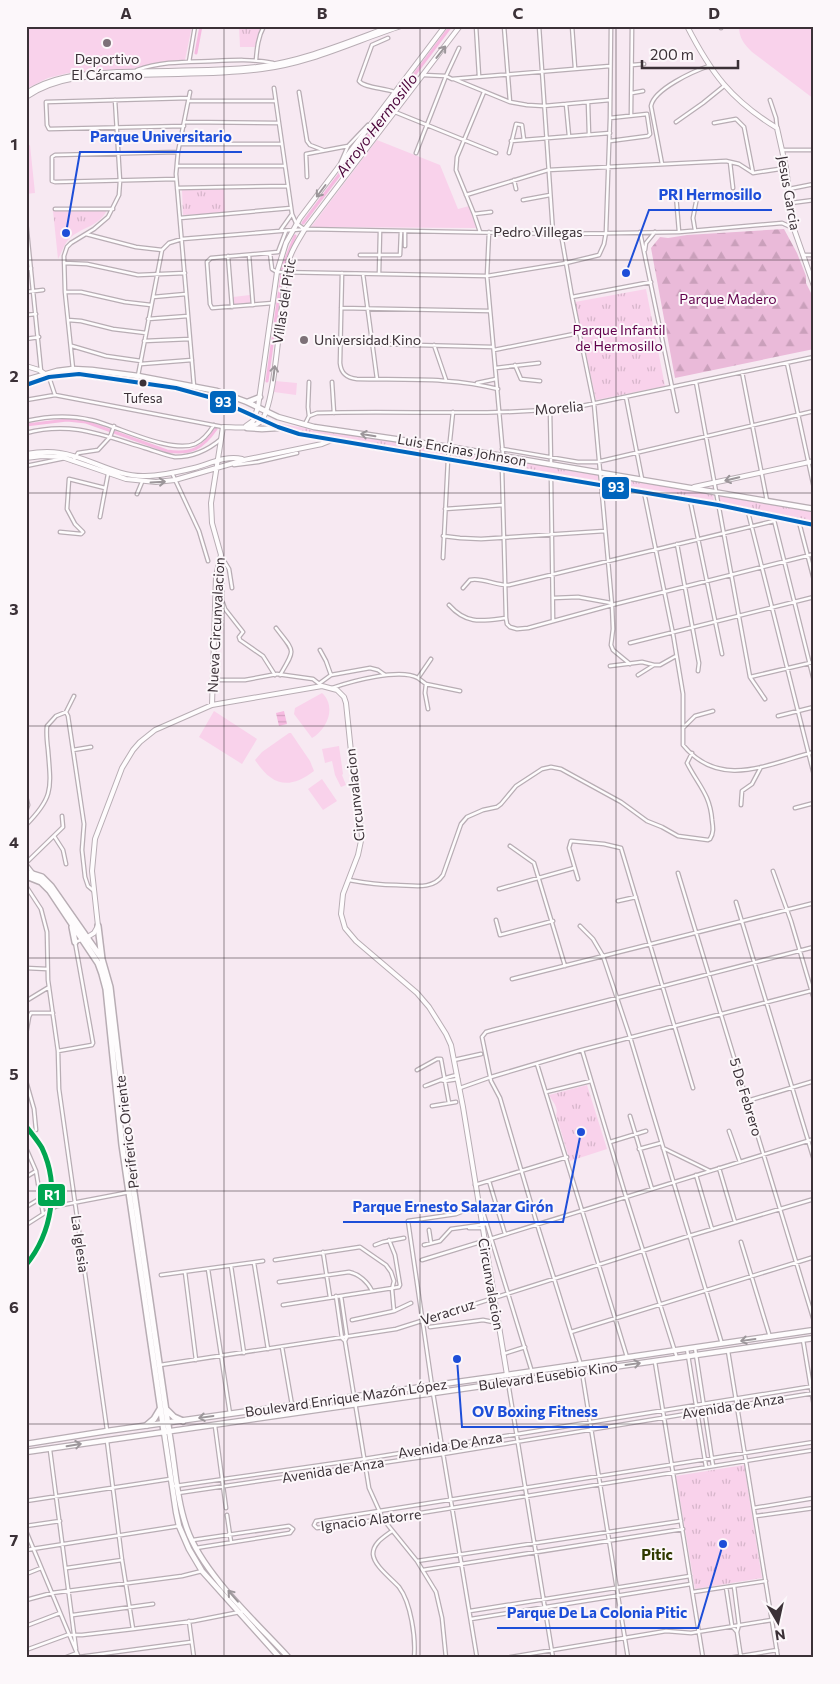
<svg xmlns="http://www.w3.org/2000/svg" width="840" height="1684" font-family="Commissioner,sans-serif">
	<style>
		.green { fill: #f9d2eb }
		.forest { fill: url(#forest-firs) }
		.park { fill: url(#park-tufts) }
		.water { fill: url(#water-rules) }
		.lines { fill: none; stroke-linecap: round; stroke-linejoin: round }
		.canal { stroke: #f6bbe1; stroke-width: 3 }
		.street-casing { stroke: #b8adb4; stroke-width: 5 }
		.secondary-casing { stroke: #b8adb4; stroke-width: 6 }
		.primary-casing { stroke: #b8adb4; stroke-width: 7 }
		.highway-casing { stroke: #b8adb4; stroke-width: 8 }
		.street { stroke: #fefcfd; stroke-width: 2.5 }
		.secondary { stroke: #fefcfd; stroke-width: 4 }
		.primary { stroke: #fefcfd; stroke-width: 4.5 }
		.highway { stroke: #fefcfd; stroke-width: 5 }
		.bus-1-casing { stroke: #fcf7fa; stroke-width: 8 }
		.bus-1 { stroke: #0065bd; stroke-width: 4 }
		.rail-1-casing { stroke: #fcf7fa; stroke-width: 9 }
		.rail-1 { stroke: #00a651; stroke-width: 5 }
		.oneway { stroke: #9c969a }
		.grid { fill: none; stroke: #3b3137; stroke-width: 1; stroke-opacity: 0.55 }
		.poi-dot { fill: #7d7178; stroke: #fcf7fa; stroke-width: 2 }
		.bus-dot { fill: #3b3137; stroke: #fcf7fa; stroke-width: 2 }
		.labels { text-anchor: middle; stroke-width: 4; stroke-linejoin: round; paint-order: stroke }
		.bus-label { font-size: 13px; fill: #3b3137; stroke: #fcf7fa }
		.poi-label { font-size: 14px; fill: #3b3137; stroke: #fcf7fa }
		.street-label { font-size: 14px; fill: #3b3137; stroke: #fcf7fa }
		.park-label { font-size: 14px; fill: #61014c; stroke: #fcf7fa }
		.water-label { font-size: 15px; font-style: italic; fill: #4b053a; stroke: #fcf7fa }
		.neighbourhood-label { font-size: 15px; font-weight: bold; fill: #303a00; stroke: #fcf7fa }
		.leader { fill: none; stroke: #1d4ed8; stroke-width: 2 }
		.callout-dot { fill: #1d4ed8; stroke: #fcf7fa; stroke-width: 2 }
		.callout-label { font-size: 15px; text-anchor: middle; font-weight: bold; fill: #1d4ed8; stroke: #fcf7fa; stroke-width: 4; stroke-linejoin: round; paint-order: stroke }
		.line-badge { stroke: #fcf7fa; stroke-width: 2 }
		.badge-label { font-size: 14px; text-anchor: middle; font-weight: bold; fill: #fff }
		.neatline { fill: none; stroke: #3b3137; stroke-width: 2 }
		.grid-label { font-size: 16px; text-anchor: middle; font-weight: bold; fill: #3b3137 }
	</style>
	<defs>
		<pattern id="forest-firs" width="22" height="20" patternUnits="userSpaceOnUse" patternTransform="scale(1.25)"><rect width="22" height="20" fill="#eabad9"/><path d="M5 1l3.5 6h-7zM16 11l3.5 6h-7z" fill="#caa0bb"/></pattern>
		<pattern id="park-tufts" width="24" height="20" patternUnits="userSpaceOnUse" patternTransform="scale(1.25)"><rect width="24" height="20" fill="#f9d2eb"/><path d="M3 7l-1-3M5 7V3M7 7l1-3M15 17l-1-3M17 17v-4M19 17l1-3" fill="none" stroke="#d6b5ca"/></pattern>
		<pattern id="water-rules" width="6" height="5" patternUnits="userSpaceOnUse" patternTransform="scale(1.25)"><rect width="6" height="5" fill="#f6bbe1"/><path d="M0 2.5h6" fill="none" stroke="#d4a1c2"/></pattern>
	</defs>
	<rect width="100%" height="100%" fill="#f7e9f2"/>
	<path class="green" d="M26 26H192L185 60 154 63 133 69 68 73 48 78 26 89Z
		M739 26H814V99L752 52C744 44 739 38 739 26Z
		M377 140 440 165 458 209 469 206 476 228 311 227Z
		M30 145 35 193 26 194V146Z
		M275 381 297 383 296 395 274 392Z
		M322 693C337 707 327 729 312 738L294 714 295 708Z
		M214 711 257 739 242 764 199 737Z
		M289 733H291L310 761 314 771C289 790 272 786 255 760L262 752Z
		M339 746 343 774 342 775 346 785 341 787 335 775 332 761 325 763 322 749Z
		M322 779 337 801 323 810 308 789Z"/>
	<path class="forest" d="M784 229 797 253 806 276V283L814 299V349L675 378 651 248 660 237 668 238 687 235Z"/>
	<path class="park" d="M239 26H261L255 47H240Z
		M224 189 225 213 183 215 182 190Z
		M107 210C100 226 82 227 70 238 64 244 62 252 58 259L53 211Z
		M646 289 665 386 596 400 575 302Z
		M250 295 251 303 234 305 233 297Z
		M273 422 293 426 446 449 445 456 291 430Z
		M452 450 598 475V482L451 457Z
		M602 476 713 494 714 502 602 483Z
		M718 494 814 511V522L719 503Z
		M587 1085 607 1149 570 1161 556 1115C559 1107 552 1101 549 1095Z
		M744 1465 762 1578 695 1589 676 1476Z"/>
	<path class="water" d="M284 711 287 724 279 726 276 713Z"/>
	<g class="lines">
		<path class="canal" d="M196 53 201 26
			M303 223 451 26
			M267 381 283 266 295 236
			M26 425 67 420 86 422 167 451C191 455 203 448 216 429"/>
		<defs>
			<path id="street" d="M476 26 479 76
				M504 26 510 102
				M539 26 553 233
				M572 26 575 68
				M721 28V26
				M388 38 372 45 359 81C364 88 385 88 394 92
				M256 60C257 48 258 37 264 26
				M189 62 195 26
				M632 65 644 64
				M137 70C162 61 188 62 214 61 234 60 254 59 273 63
				M423 75 446 76 452 79 610 66
				M454 79 510 102 527 105 544 106 610 100
				M274 88 292 214 296 223 304 229
				M190 92 178 152 176 174 194 386
				M299 92 307 141 310 145 323 150
				M632 93 643 91
				M770 100 776 118 777 128
				M189 101H275
				M588 102 589 135
				M566 104 569 136
				M395 112 496 153
				M631 115 632 26
				M185 122 279 123
				M676 122 703 103 724 86
				M714 123 736 119 744 127 753 173
				M184 126 49 129 47 125 46 102 189 98
				M511 141 610 133
				M610 141 648 136 650 134 647 114 610 118
				M181 144H282
				M783 150H814
				M416 153 446 76 459 48
				M509 153 516 124 522 125 524 140
				M341 162 348 146
				M730 162 733 188
				M662 164 651 106C654 89 694 71 709 66
				M177 166H285
				M307 177 306 154 348 146 368 125
				M176 179 55 182 52 181V157L55 155 178 152
				M514 180 516 189
				M177 188 288 186
				M789 189 814 184
				M466 195 548 170 726 161 739 164 753 173 786 168
				M676 195 679 232
				M523 200 550 195
				M791 203 814 200
				M55 209H113
				M474 214 491 212
				M180 218 291 208
				M26 221 41 371
				M695 230 693 218 697 197
				M280 231 305 229 561 234 679 232 782 223 793 228
				M480 232 474 214 456 170 457 157 484 92
				M489 232 487 276 503 455
				M640 232 677 411
				M86 234 136 247 162 250 169 243 182 239 280 231 292 214
				M561 234 572 297 594 404 612 605 613 629 611 645 613 650 630 664
				M405 246V231
				M645 250 646 243 655 232
				M270 253 272 269 277 272 487 276 566 263 599 255 604 244 606 232 610 118 611 26
				M249 255 253 305
				M360 255H400L401 231
				M803 255H814
				M228 256 232 307
				M64 263 87 264 138 275 185 273
				M26 269 31 268
				M342 273 340 363C341 374 347 378 357 379 404 380 452 377 498 389
				M363 274 377 379
				M379 274 380 231
				M26 292 43 290
				M65 292H81L125 302 151 305
				M153 297 186 294
				M572 297 651 282
				M273 303 212 308 210 304 207 262 211 258 278 252 286 231
				M341 308 490 311
				M26 315 36 314
				M148 319 188 316
				M68 320 81 321 113 329 146 333
				M26 339 39 337
				M144 341 190 339
				M340 343 493 347
				M434 345 446 380
				M72 346 106 356 141 361
				M494 350 579 333
				M787 363 814 488
				M141 364 192 360
				M515 365 521 379 540 381
				M496 368 539 363
				M73 369 65 292 64 256 67 247 71 243 94 229 108 217 119 195 120 181 115 100
				M742 372 767 501
				M49 377 55 395
				M137 381 162 250
				M309 382 308 407 309 416
				M332 382 334 413
				M696 382 750 677 765 699
				M477 383 496 379
				M626 397 642 479
				M26 400 55 395 223 427
				M550 410 551 463
				M26 421C48 416 70 415 91 420 118 426 170 454 195 444 204 440 209 433 214 425
				M305 424 309 416 317 413C404 410 491 417 577 407L814 357
				M26 433C71 421 102 435 145 448 155 451 165 455 175 457 193 457 207 451 221 439
				M502 449 578 462H597L814 411
				M73 461 78 453 98 450 110 437 114 426
				M234 465 258 462 297 453
				M26 466 65 458
				M502 468 506 618 507 624 510 627 517 629 528 628 612 605 814 554
				M172 473 199 531 208 561
				M551 477 553 620
				M644 492 673 634 683 694V745C720 790 768 764 814 752
				M137 494 142 482
				M690 500 722 654
				M445 509 503 505
				M748 512 814 775
				M100 517 108 474
				M774 520 814 681
				M799 522 814 580
				M60 532 81 534 83 532 75 524 67 509 69 479 105 488
				M443 536 460 538 481 539 605 531
				M677 544 699 663 698 671
				M221 556 229 569 232 588
				M443 558 448 459 453 412
				M217 586 225 609 243 632 239 637 240 640 263 656 275 675
				M463 588 470 580C482 577 496 586 509 585L774 521
				M553 598 578 597 611 603
				M449 605C467 625 482 621 506 618
				M276 628C295 653 296 648 280 675
				M630 643 814 597
				M320 650 326 661 331 675
				M610 666 642 662 654 665
				M638 675 654 665H660L676 656
				M750 677 814 662
				M418 678 426 684 460 691
				M213 680H245L277 674 313 679 322 686
				M320 683 331 675 370 668 378 670 385 675
				M426 684 425 693 428 709
				M332 688C352 681 400 668 418 678L431 659
				M66 712 74 696
				M778 716 814 707
				M683 728 695 716 713 711
				M73 750 91 747
				M26 796 28 805 26 811
				M741 805 742 791 752 784 761 767
				M795 808 814 803
				M26 825C54 797 51 788 48 750 47 742 46 734 47 726L56 716 66 712 68 716 84 824 82 850 85 877 88 886 94 891
				M54 836 63 850 66 864
				M510 846 534 863 565 966
				M26 863 63 827 62 816
				M26 864 33 873
				M773 871 791 921 814 999
				M678 873 814 1321
				M578 879 569 848 571 841 604 844 621 848 693 1088
				M349 880C365 883 380 885 396 885 412 885 432 891 443 875L461 824 467 817 483 810 497 807 501 804 516 786 542 769 551 767 561 769 621 802 647 821 662 827 678 836 708 840 710 839C714 833 713 827 712 820 710 794 698 785 687 763L692 753
				M26 886 41 909 47 932 48 980 58 1051 59 1089 107 1430
				M499 889 574 868
				M618 901 636 897
				M736 902 814 1160
				M496 920 500 935 553 921
				M580 926 593 939 603 956 630 1037 722 1344
				M26 968 47 969
				M512 979 814 903
				M26 1001 49 987
				M26 1034 29 1017 31 1013H53
				M582 1050 626 1197 677 1358
				M58 1051 92 1045 93 1043 75 942 81 940
				M454 1060 481 1054
				M537 1064 627 1357
				M417 1070 437 1059H441L449 1103
				M441 1080 445 1081 458 1079
				M26 1081 34 1109 36 1130
				M425 1086C436 1082 446 1077 457 1075
				M460 1088 491 1077 582 1050 814 990
				M546 1092 591 1081
				M747 1101 814 1081
				M432 1106 456 1102
				M630 1116 652 1189
				M729 1131 740 1162
				M610 1142 646 1131
				M26 1148 36 1171 43 1214
				M663 1148 710 1171
				M639 1149 661 1143
				M719 1168 735 1222
				M696 1175 712 1229
				M26 1177 36 1171
				M489 1181 505 1234
				M475 1185 567 1157
				M480 1202 532 1372
				M26 1207 41 1198
				M466 1211 479 1209
				M26 1225 51 1209 57 1206 130 1192
				M469 1228H482
				M429 1230 431 1243
				M741 1242 770 1337
				M375 1245 383 1242 404 1238
				M424 1245 440 1241 451 1229 487 1224
				M323 1252 330 1297
				M275 1260 360 1247 386 1265 391 1272 394 1281 392 1289 394 1311
				M422 1260 814 1139
				M254 1263 268 1349
				M231 1266 244 1353
				M208 1269 230 1414
				M185 1272 196 1360
				M161 1275 263 1261
				M279 1282 349 1272C359 1274 368 1282 372 1291
				M336 1296 342 1338 345 1341 369 1488 383 1519 417 1561 436 1592 442 1618 446 1658
				M341 1296 347 1337 345 1341
				M283 1305 399 1287 400 1285 395 1255 389 1240
				M352 1320 394 1311 411 1303
				M430 1327 483 1320 498 1323
				M571 1332 814 1257
				M803 1340 814 1406
				M282 1347 292 1405
				M695 1348 713 1466
				M687 1349 706 1467
				M728 1351 778 1658
				M503 1354 525 1347
				M655 1362 703 1658
				M160 1365 396 1329 689 1236 814 1199
				M581 1365 537 1224 500 1098 491 1081 482 1037 486 1032 493 1030 814 947
				M582 1372 628 1658
				M508 1382 553 1658
				M432 1386 408 1221 456 1214 478 1205
				M433 1393 477 1658
				M215 1426 226 1508
				M107 1441 122 1560 133 1629
				M814 1442 316 1521 314 1525 317 1528 383 1519 814 1450
				M50 1450 76 1649
				M175 1486 364 1459 814 1386
				M178 1493 443 1454 814 1393
				M26 1501 170 1479
				M754 1508 814 1498
				M227 1515 231 1542
				M756 1516 814 1508
				M26 1526 60 1521
				M26 1531 79 1658
				M392 1531C384 1537 373 1543 373 1554 374 1566 391 1578 399 1587 411 1603 416 1638 414 1658
				M193 1540 289 1526 293 1529 290 1533 196 1548
				M26 1550 179 1526
				M417 1561 681 1521
				M67 1568 122 1560
				M423 1570 683 1529
				M26 1574 41 1568
				M734 1586 739 1625 737 1632
				M726 1587 732 1626 737 1632 741 1658
				M693 1592 766 1581
				M26 1600 52 1593 182 1576 202 1571
				M470 1611 690 1576
				M73 1615 153 1604
				M471 1619 691 1584
				M189 1621 194 1658
				M26 1626 60 1613
				M26 1650 67 1635H82L133 1629 194 1621 245 1611
				M79 1657 191 1642
				M64 1658 77 1653
				M505 1658 666 1631 691 1633 772 1620
				M729 1658 777 1650"/>
			<path id="secondary" d="M687 26C711 73 731 100 777 128L786 168 794 229 814 286
				M26 93C57 74 82 75 117 72 164 70 211 72 257 67 304 61 348 42 392 26
				M26 97C60 74 97 76 136 75 178 73 221 75 262 69 311 63 355 41 401 26
				M26 366 39 370 48 376
				M246 426 253 421 258 407 277 272 286 243 300 218 445 26
				M26 454C37 452 49 451 60 453 89 457 115 477 145 476 161 476 178 472 194 468 209 464 226 455 242 459
				M26 458 42 456 62 457 126 479 156 482 175 480 244 460 322 444 332 440
				M694 487 814 461
				M212 705 216 576 221 555 212 523 211 503 223 427C235 427 250 430 260 422 277 409 280 289 289 260 292 249 299 239 305 229L460 26
				M86 938 94 933 98 926 92 871 95 839 122 768 133 750 140 742 155 730 212 705 322 686 337 690 344 697 346 703 353 771 362 836 358 855 343 894 341 914 345 928 356 941 417 993 429 1007 446 1034 451 1045 463 1107 507 1375"/>
			<path id="primary" d="M26 380 57 371 73 369 92 370 138 376 217 391 247 402 278 417 314 427 449 447 814 509
				M26 385 49 377 79 374 176 388 216 399 278 427 299 434 718 505 814 525
				M247 402 260 397
				M247 428 262 429 278 428
				M169 1431C175 1463 176 1498 187 1529 203 1574 256 1622 289 1658
				M164 1432 176 1512 179 1526 189 1549 202 1571 280 1658
				M26 1444 107 1431 507 1375 814 1330
				M26 1452 814 1338"/>
			<path id="highway" d="M26 872 42 877 51 886 102 959 110 987 134 1192 169 1431
				M26 876 41 882 50 891 98 963 102 974 106 989 122 1145 164 1432
				M98 926 102 959
				M72 927 75 942
				M167 1410 174 1417 183 1421
				M147 1425 154 1419 160 1409"/>
		</defs>
		<use href="#street" class="street-casing"/>
		<use href="#secondary" class="secondary-casing"/>
		<use href="#primary" class="primary-casing"/>
		<use href="#highway" class="highway-casing"/>
		<use href="#street" class="street"/>
		<use href="#secondary" class="secondary"/>
		<use href="#primary" class="primary"/>
		<use href="#highway" class="highway"/>
		<defs>
			<path id="bus-1" d="M26 385 49 377 79 374 176 388 216 399 278 427 299 434 718 505 814 525"/>
		</defs>
		<use href="#bus-1" class="bus-1-casing"/>
		<use href="#bus-1" class="bus-1"/>
		<defs>
			<path id="rail-1" d="M26 1126C31 1133 38 1141 42 1148 60 1186 52 1233 26 1265"/>
		</defs>
		<use href="#rail-1" class="rail-1-casing"/>
		<use href="#rail-1" class="rail-1"/>
	</g>
	<defs><path id="oneway-shaft" d="M-6 0H5M1.5-3L5.5 0L1.5 3" fill="none" stroke-width="1.6" stroke-linecap="round" stroke-linejoin="round" transform="scale(1.25)"/></defs>
	<g class="oneway">
		<use href="#oneway-shaft" transform="translate(441 52) rotate(-52)"/>
		<use href="#oneway-shaft" transform="translate(321 191) rotate(127)"/>
		<use href="#oneway-shaft" transform="translate(274 373) rotate(-83)"/>
		<use href="#oneway-shaft" transform="translate(368 435) rotate(-171)"/>
		<use href="#oneway-shaft" transform="translate(732 479) rotate(167)"/>
		<use href="#oneway-shaft" transform="translate(158 482) rotate(-3)"/>
		<use href="#oneway-shaft" transform="translate(748 1340) rotate(172)"/>
		<use href="#oneway-shaft" transform="translate(633 1364) rotate(-8)"/>
		<use href="#oneway-shaft" transform="translate(206 1417) rotate(172)"/>
		<use href="#oneway-shaft" transform="translate(74 1445) rotate(-9)"/>
		<use href="#oneway-shaft" transform="translate(233 1596) rotate(-131)"/>
	</g>
	<path class="grid" d="M224 26V1658M420 26V1658M616 26V1658M26 260H814M26 493H814M26 726H814M26 958H814M26 1191H814M26 1424H814"/>
	<g class="poi-dot">
		<circle cx="107" cy="43" r="5"/>
		<circle cx="304" cy="340" r="5"/>
	</g>
	<circle class="bus-dot" cx="143" cy="383" r="4.5"/>
	<g class="labels">
		<g class="bus-label">
			<text x="143" y="403">Tufesa</text>
		</g>
		<g class="poi-label">
			<text x="107" y="64">Deportivo<tspan x="107" dy="16">El Cárcamo</tspan></text>
			<text x="314" y="345" text-anchor="start">Universidad Kino</text>
		</g>
		<g class="street-label">
			<text transform="translate(789 193) rotate(80)" y="5">Jesus Garcia</text>
			<text x="538" y="237">Pedro Villegas</text>
			<text transform="translate(284 301) rotate(-81)" y="5">Villas del Pitic</text>
			<text transform="translate(559 408) rotate(-5)" y="5">Morelia</text>
			<text transform="translate(462 450) rotate(10)" y="5">Luis Encinas Johnson</text>
			<text transform="translate(216 625) rotate(-87)" y="5">Nueva Circunvalacion</text>
			<text transform="translate(355 795) rotate(-96)" y="5">Circunvalacion</text>
			<text transform="translate(746 1097) rotate(73)" y="5">5 De Febrero</text>
			<text transform="translate(127 1132) rotate(-97)" y="5">Periferico Oriente</text>
			<text transform="translate(80 1244) rotate(82)" y="5">La Iglesia</text>
			<text transform="translate(491 1284) rotate(80)" y="5">Circunvalacion</text>
			<text transform="translate(448 1312) rotate(-18)" y="5">Veracruz</text>
			<text transform="translate(548 1376) rotate(-8)" y="5">Bulevard Eusebio Kino</text>
			<text transform="translate(346 1398) rotate(-8)" y="5">Boulevard Enrique Mazón López</text>
			<text transform="translate(733 1406) rotate(-9)" y="5">Avenida de Anza</text>
			<text transform="translate(450 1445) rotate(-9)" y="5">Avenida De Anza</text>
			<text transform="translate(333 1470) rotate(-9)" y="5">Avenida de Anza</text>
			<text transform="translate(371 1520) rotate(-7)" y="5">Ignacio Alatorre</text>
		</g>
		<g class="park-label">
			<text x="728" y="304">Parque Madero</text>
			<text x="619" y="335">Parque Infantil<tspan x="619" dy="16">de Hermosillo</tspan></text>
		</g>
		<g class="water-label">
			<text transform="translate(377 125) rotate(-53)" y="5">Arroyo Hermosillo</text>
		</g>
		<g class="neighbourhood-label">
			<text x="657" y="1560">Pitic</text>
		</g>
	</g>
	<path class="leader" d="M66 233L80 152H242M626 273L649 210H772M581 1132L563 1222H343M457 1359L462 1427H608M723 1544L698 1628H497"/>
	<g class="callout-dot">
		<circle cx="66" cy="233" r="5"/>
		<circle cx="626" cy="273" r="5"/>
		<circle cx="581" cy="1132" r="5"/>
		<circle cx="457" cy="1359" r="5"/>
		<circle cx="723" cy="1544" r="5"/>
	</g>
	<g class="callout-label">
		<text x="161" y="142">Parque Universitario</text>
		<text x="710" y="200">PRI Hermosillo</text>
		<text x="453" y="1212">Parque Ernesto Salazar Girón</text>
		<text x="535" y="1417">OV Boxing Fitness</text>
		<text x="597" y="1618">Parque De La Colonia Pitic</text>
	</g>
	<g class="line-badge">
		<rect x="209" y="390" width="28" height="24" rx="5" fill="#0065bd"/>
		<rect x="601" y="476" width="29" height="24" rx="5" fill="#0065bd"/>
		<rect x="37" y="1183" width="29" height="24" rx="5" fill="#00a651"/>
	</g>
	<g class="badge-label">
		<text x="223" y="407">93</text>
		<text x="616" y="492">93</text>
		<text x="52" y="1200">R1</text>
	</g>
	<rect width="840" height="1684" fill="none" stroke="#fcf7fa" stroke-width="55"/>
	<g transform="translate(778 1622) rotate(171)" stroke="#fcf7fa" stroke-width="4" paint-order="stroke">
	<path d="M0-4L9 19L0 12L-9 19Z" fill="#3b3137"/>
	<text y="-8" font-size="14" font-weight="bold" text-anchor="middle" fill="#3b3137">N</text>
	</g>
	<path d="M642 60v8h96v-8" fill="none" stroke="#3b3137" stroke-width="2.5"/>
	<text x="650" y="60" font-size="15" fill="#3b3137" stroke="#fcf7fa" stroke-width="4" paint-order="stroke">200 m</text>
	<rect x="28" y="28" width="784" height="1628" class="neatline"/>
	<g class="grid-label">
		<text x="126" y="19">A</text>
		<text x="322" y="19">B</text>
		<text x="518" y="19">C</text>
		<text x="714" y="19">D</text>
		<text x="14" y="150">1</text>
		<text x="14" y="382">2</text>
		<text x="14" y="615">3</text>
		<text x="14" y="848">4</text>
		<text x="14" y="1080">5</text>
		<text x="14" y="1313">6</text>
		<text x="14" y="1546">7</text>
	</g>
</svg>
